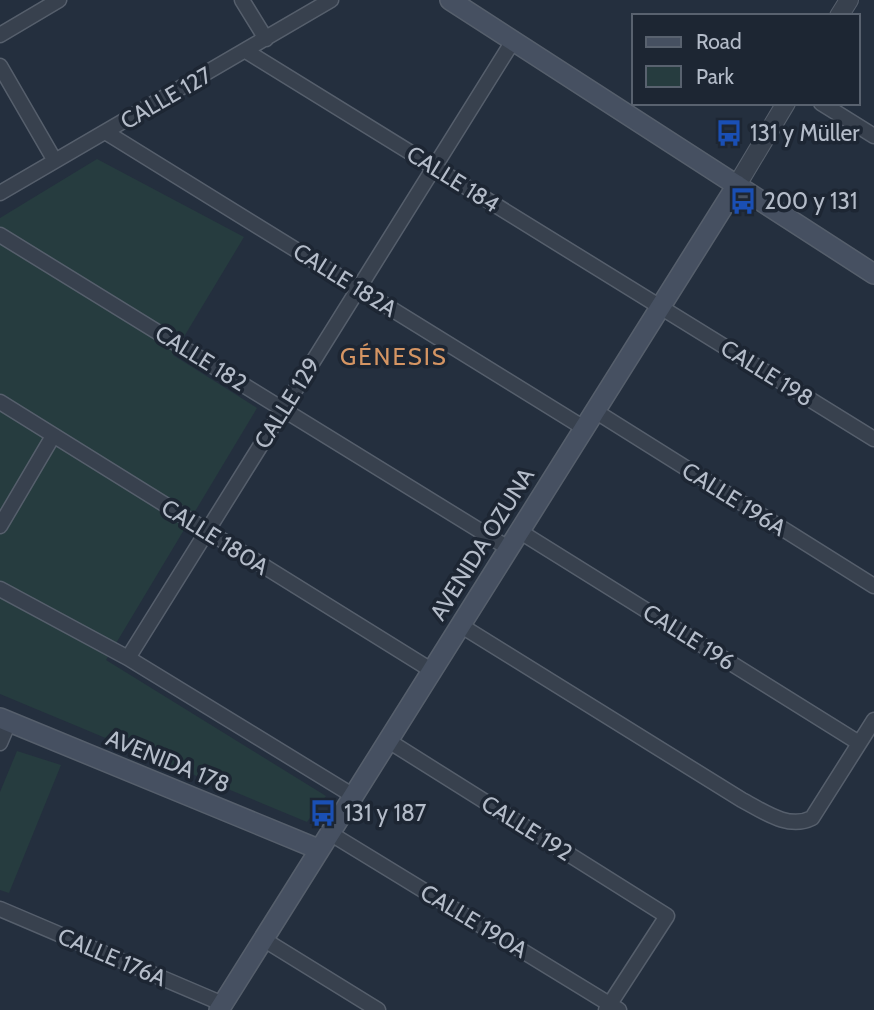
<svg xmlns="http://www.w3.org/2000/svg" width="874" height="1010" font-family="Cabin,sans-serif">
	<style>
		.green { fill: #263c3f }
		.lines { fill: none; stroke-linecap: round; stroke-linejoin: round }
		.minor-casing { stroke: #565f6c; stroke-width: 17 }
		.tertiary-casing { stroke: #565f6c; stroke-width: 20 }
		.secondary-casing { stroke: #565f6c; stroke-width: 22 }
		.minor { stroke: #38414e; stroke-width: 14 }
		.tertiary { stroke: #38414e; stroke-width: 18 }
		.secondary { stroke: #465061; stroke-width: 19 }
		.labels { text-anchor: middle; stroke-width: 7; stroke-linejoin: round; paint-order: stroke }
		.street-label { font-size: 23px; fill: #b4bcc9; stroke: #1d2633 }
		.poi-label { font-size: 23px; fill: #b4bcc9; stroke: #1d2633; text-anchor: start }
		.neighbourhood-label { font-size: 24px; letter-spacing: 2px; fill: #d59563; stroke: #1d2633 }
	</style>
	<rect width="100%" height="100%" fill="#242f3e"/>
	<path class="green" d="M97 159 244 237 173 355 257 408 106 660 326 796 307 822 0 694V218Z
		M17 751 61 765 9 893 0 890V792Z"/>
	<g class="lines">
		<defs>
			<path id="minor" d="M242 0 266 39
				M0 35 59 0
				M246 51 874 439
				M0 66 55 161
				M821 103 874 136
				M107 133 584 428
				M0 193 331 0
				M0 235 508 548
				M0 402 431 670
				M595 411 874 586
				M0 526 53 436
				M519 531 859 743
				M0 589 128 658 352 795
				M460 625 742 800C763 811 788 830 812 818L874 720
				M128 658 513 41
				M387 740 667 916 606 1010
				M0 743 9 722
				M328 832 619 1010
				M0 909 223 1004
				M263 939 378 1010"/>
			<path id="tertiary" d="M839 16 849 0
				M737 185 786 103"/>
			<path id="secondary" d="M450 0 874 274
				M0 718 318 849
				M219 1010 737 185"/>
		</defs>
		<use href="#minor" class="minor-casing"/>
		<use href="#tertiary" class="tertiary-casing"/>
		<use href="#secondary" class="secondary-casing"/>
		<use href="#minor" class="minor"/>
		<use href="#tertiary" class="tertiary"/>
		<use href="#secondary" class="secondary"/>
	</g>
	<defs>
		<symbol id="bus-bare" viewBox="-9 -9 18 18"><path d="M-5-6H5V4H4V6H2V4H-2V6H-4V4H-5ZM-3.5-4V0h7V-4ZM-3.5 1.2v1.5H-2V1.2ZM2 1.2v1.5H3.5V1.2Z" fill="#1a4fb4" stroke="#1d2633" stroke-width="2.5" paint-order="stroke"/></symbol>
	</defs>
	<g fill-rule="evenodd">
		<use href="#bus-bare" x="710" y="114" width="38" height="38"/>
		<use href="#bus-bare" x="724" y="182" width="38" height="38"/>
		<use href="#bus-bare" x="304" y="794" width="38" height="38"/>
	</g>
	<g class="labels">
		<g class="street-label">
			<text transform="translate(166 98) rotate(-30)" y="8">CALLE 127</text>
			<text transform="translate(453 179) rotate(32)" y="8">CALLE 184</text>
			<text transform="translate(345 280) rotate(32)" y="8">CALLE 182A</text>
			<text transform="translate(201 358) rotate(32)" y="8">CALLE 182</text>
			<text transform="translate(767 373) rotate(32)" y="8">CALLE 198</text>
			<text transform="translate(287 403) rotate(-58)" y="8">CALLE 129</text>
			<text transform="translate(734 499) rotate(32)" y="8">CALLE 196A</text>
			<text transform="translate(215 537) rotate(32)" y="8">CALLE 180A</text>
			<text transform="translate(482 544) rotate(-58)" y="8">AVENIDA OZUNA</text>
			<text transform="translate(689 637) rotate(32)" y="8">CALLE 196</text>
			<text transform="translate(168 761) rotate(22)" y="8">AVENIDA 178</text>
			<text transform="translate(527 828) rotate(32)" y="8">CALLE 192</text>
			<text transform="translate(474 921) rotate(31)" y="8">CALLE 190A</text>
			<text transform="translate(112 957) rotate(23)" y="8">CALLE 176A</text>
		</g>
		<g class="poi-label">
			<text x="750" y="141">131 y Müller</text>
			<text x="764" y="209">200 y 131</text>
			<text x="344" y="821">131 y 187</text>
		</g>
		<g class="neighbourhood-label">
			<text x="394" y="365">GÉNESIS</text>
		</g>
	</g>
	<rect x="632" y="14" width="228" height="91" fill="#1d2633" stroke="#59626f" stroke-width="2"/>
	<rect x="646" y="37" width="35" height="10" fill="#465061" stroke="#59626f" stroke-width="2"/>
	<text x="696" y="49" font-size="21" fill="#b4bcc9">Road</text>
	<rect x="646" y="66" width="35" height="21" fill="#263c3f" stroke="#59626f" stroke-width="2"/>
	<text x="696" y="84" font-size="21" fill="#b4bcc9">Park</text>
</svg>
